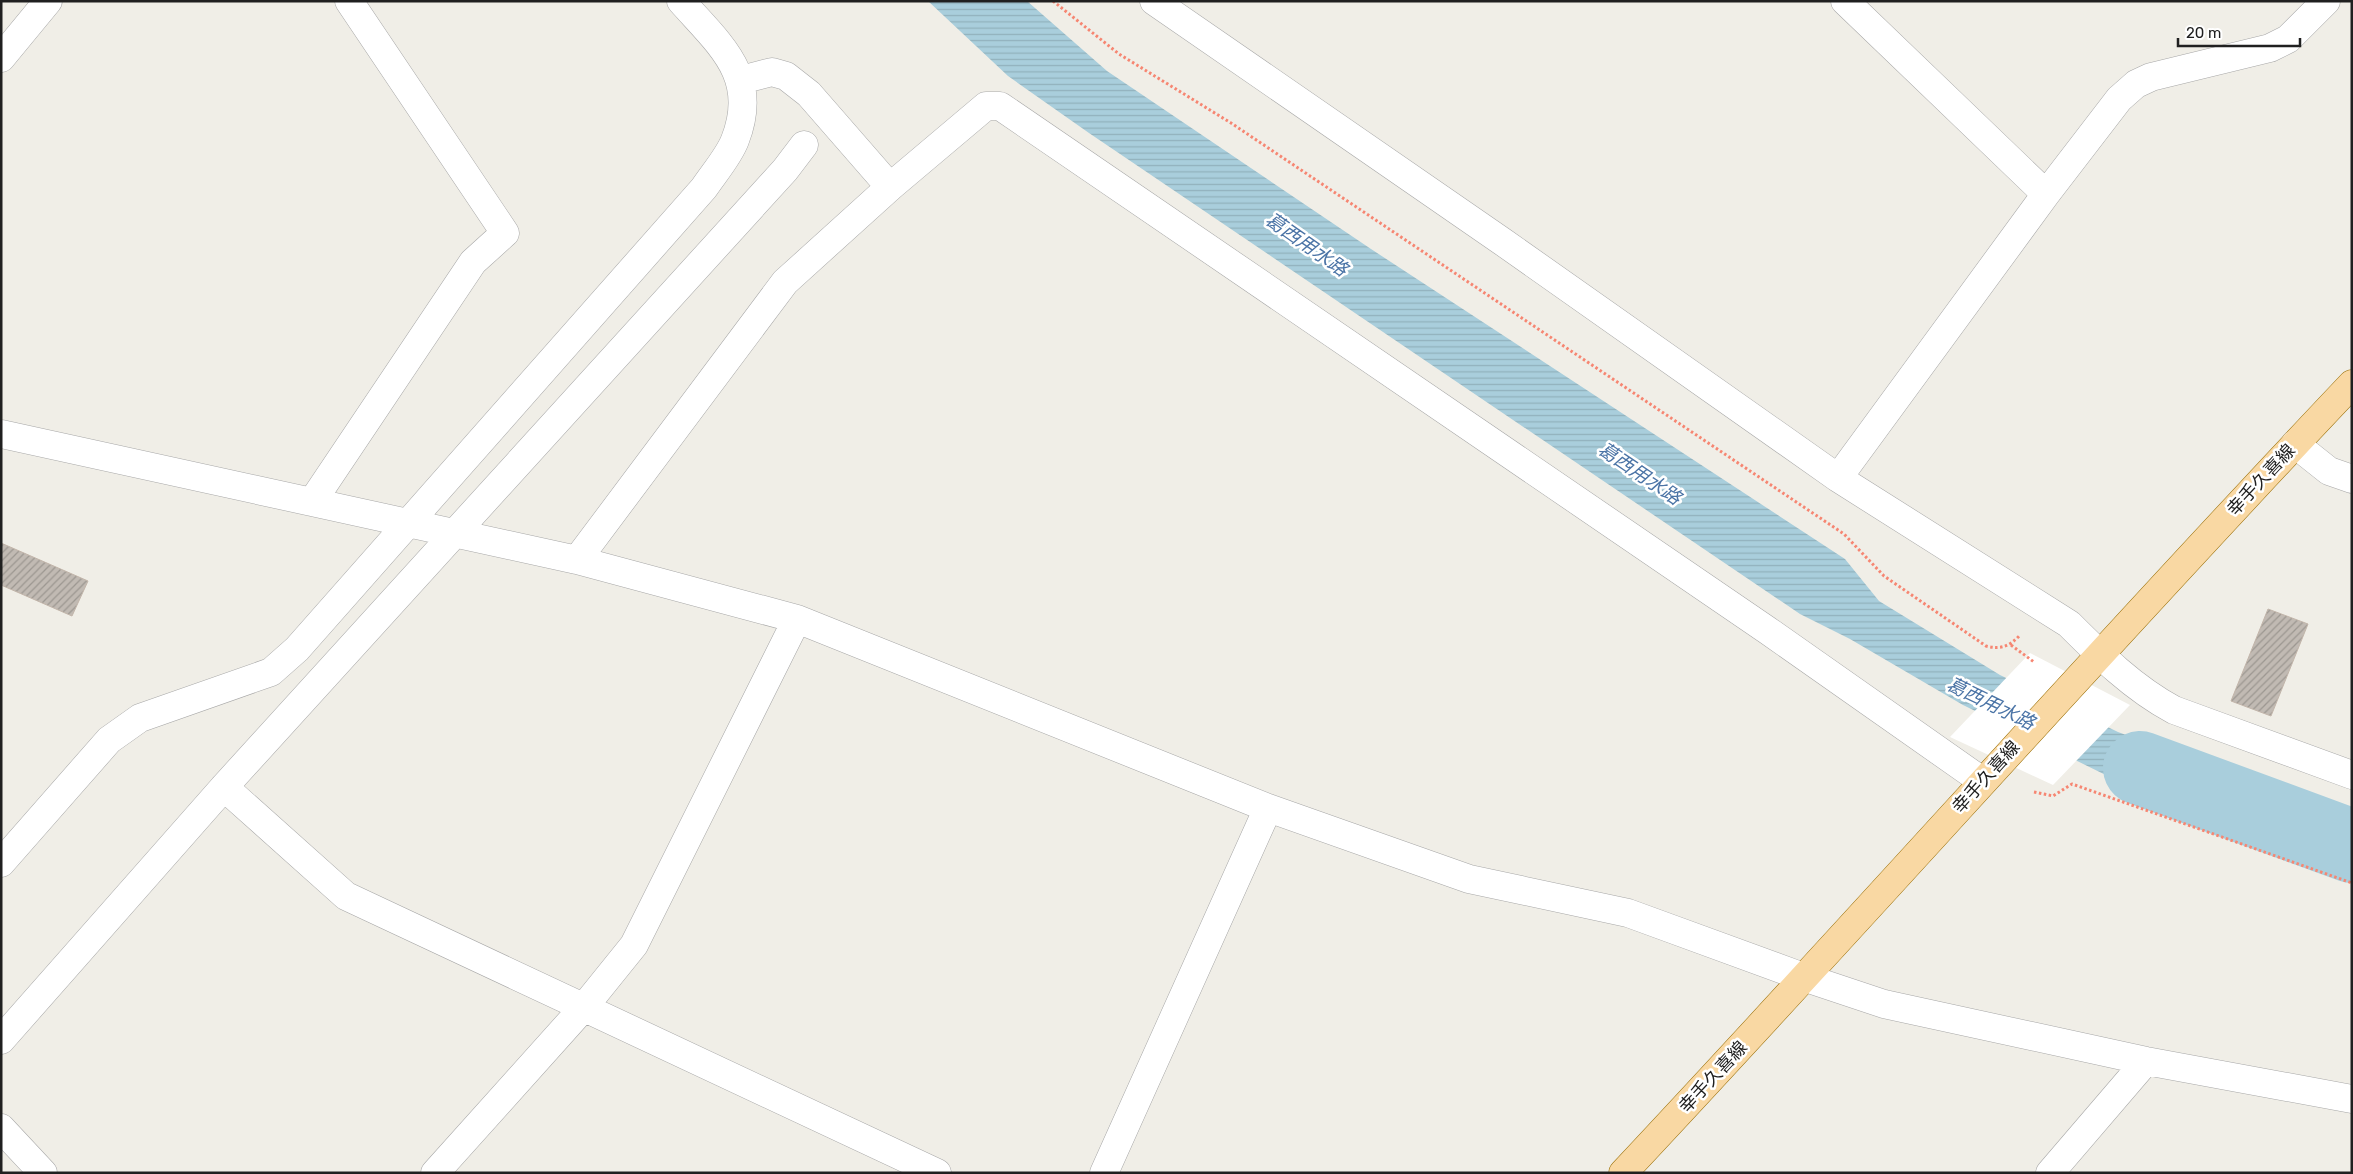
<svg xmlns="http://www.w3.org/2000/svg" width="2353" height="1174" font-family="Rubik,'Noto Sans JP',sans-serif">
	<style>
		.water { fill: url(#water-rules) }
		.pier { fill: #fff }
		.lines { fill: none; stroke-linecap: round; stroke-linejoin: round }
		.river { stroke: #a9cedc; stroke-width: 74 }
		.building { fill: url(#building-hatch); stroke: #c2b5aa }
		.minor-casing { stroke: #a7a7a7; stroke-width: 29 }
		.major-casing { stroke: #986e05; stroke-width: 29 }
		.path { stroke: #f68672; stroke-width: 3; stroke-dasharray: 2.5 2.5; stroke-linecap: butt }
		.minor { stroke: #fff; stroke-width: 28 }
		.major { stroke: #f9d8a3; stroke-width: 28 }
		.labels { text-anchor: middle; stroke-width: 5; stroke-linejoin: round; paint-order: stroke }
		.street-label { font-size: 18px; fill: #202020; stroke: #fff }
		.water-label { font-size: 19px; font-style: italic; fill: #4b74a6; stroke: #fff }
	</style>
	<defs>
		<pattern id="water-rules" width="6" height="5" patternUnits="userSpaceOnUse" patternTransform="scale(1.25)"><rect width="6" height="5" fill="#a9cedc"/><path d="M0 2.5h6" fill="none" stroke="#91b1bc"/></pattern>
		<pattern id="building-hatch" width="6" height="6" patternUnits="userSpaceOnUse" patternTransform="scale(1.25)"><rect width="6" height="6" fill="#c1bab3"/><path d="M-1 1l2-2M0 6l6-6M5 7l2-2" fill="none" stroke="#9c9791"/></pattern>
	</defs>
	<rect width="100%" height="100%" fill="#f0eee7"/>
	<path class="water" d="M928 1H1027L1107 71 1371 249 1845 559 1879 601 2000 675 2118 732 2245 779 2230 824 2122 783 1963 705 1850 639 1800 614 1089 133 1008 76Z"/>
	<path class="pier" d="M2030 653 2130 705 2053 785 1950 737Z"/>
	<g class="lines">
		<path class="river" d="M2140 768 2352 846"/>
	</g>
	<path class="building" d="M1 543 88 581 72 616 1 585Z
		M2268 609 2308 624 2271 716 2231 701Z"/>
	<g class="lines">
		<defs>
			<path id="minor" d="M1154 1 1503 242 1838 478 2069 624C2101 656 2133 688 2174 710L2352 775
				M1845 1 2046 194
				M1 58 48 1
				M741 80 772 72 786 76 809 94 890 187
				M1 434 577 560 797 619
				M2295 444 2329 471 2352 479
				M1838 478 2046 194 2119 99 2136 84 2151 77 2270 48 2288 39 2326 1
				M312 502 473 262 505 233 349 1
				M577 560 785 282 890 187 986 106H1000L1767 630 1982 781
				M224 787 346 896 937 1173
				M1 863 109 740 140 718 271 672 297 649 704 188C714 173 729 156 735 140 760 76 720 45 681 1
				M1 1040 224 787 785 170 804 145
				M1 1128 43 1173
				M435 1173 584 1007 634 945 797 619 1268 808 1469 879 1628 913 1806 978 1884 1004 2146 1061 2352 1099
				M1104 1173 1268 808
				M2050 1173 2146 1061"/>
			<path id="major" d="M1623 1173C1868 912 2105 644 2352 384"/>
		</defs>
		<use href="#minor" class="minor-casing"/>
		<use href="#major" class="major-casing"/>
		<path class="path" d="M1053 1 1119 54 1231 123 1844 534 1884 576 1986 646C2001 650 2010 646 2020 635
			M2011 645 2034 662
			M2034 792 2053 796 2072 784 2352 883"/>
		<use href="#minor" class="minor"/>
		<use href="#major" class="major"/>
	</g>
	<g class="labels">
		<g class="street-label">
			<text transform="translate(2261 480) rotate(-47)" y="6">幸手久喜線</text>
			<text transform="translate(1986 777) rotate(-48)" y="6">幸手久喜線</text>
			<text transform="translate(1713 1077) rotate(-47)" y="6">幸手久喜線</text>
		</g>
		<g class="water-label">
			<text transform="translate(1307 244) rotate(35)" y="7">葛西用水路</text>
			<text transform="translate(1640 473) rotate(34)" y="7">葛西用水路</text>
			<text transform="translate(1991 703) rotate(26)" y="7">葛西用水路</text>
		</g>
	</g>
	<rect width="2353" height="1174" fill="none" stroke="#202020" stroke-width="5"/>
	<path d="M2178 38v8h122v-8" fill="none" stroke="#202020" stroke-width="2.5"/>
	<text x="2186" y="38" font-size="15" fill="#202020" stroke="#ffffff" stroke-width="4" paint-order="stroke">20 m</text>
</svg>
